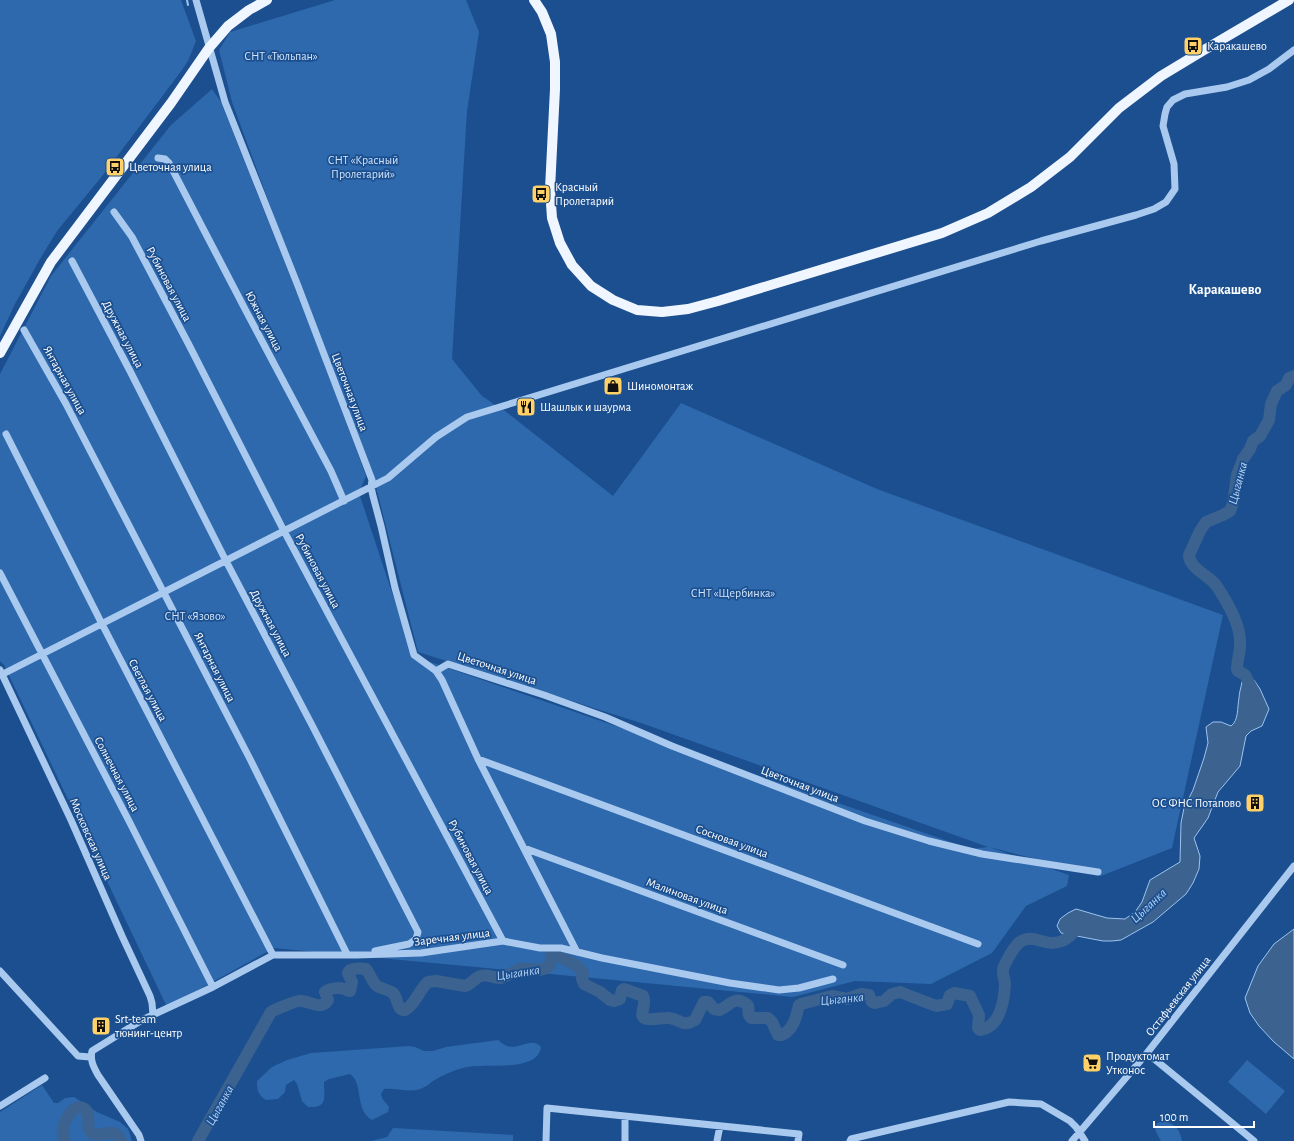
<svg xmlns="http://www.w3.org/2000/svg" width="1294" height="1141" font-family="'Alegreya Sans',sans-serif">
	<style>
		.green { fill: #2e69ad }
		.water { fill: #3c6290; stroke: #9cc4f0 }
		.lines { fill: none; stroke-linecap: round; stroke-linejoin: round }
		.stream { stroke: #9cc4f0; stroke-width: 2 }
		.river { stroke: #3c6290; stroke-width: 12 }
		.minor { stroke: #a9c9ee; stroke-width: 7 }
		.major { stroke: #f0f6ff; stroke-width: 10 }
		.labels { text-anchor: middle; stroke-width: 3.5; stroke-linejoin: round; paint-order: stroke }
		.poi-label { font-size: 12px; fill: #fff; stroke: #1b4f8f; text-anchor: start }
		.park-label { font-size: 12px; fill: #cfe3fa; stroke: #1b4f8f }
		.street-label { font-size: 12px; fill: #fff; stroke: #1b4f8f }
		.water-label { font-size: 13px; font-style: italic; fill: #b5d3f5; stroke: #1b4f8f }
		.quarter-label { font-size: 14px; font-weight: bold; fill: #fff; stroke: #1b4f8f }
	</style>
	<rect width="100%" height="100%" fill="#1b4f8f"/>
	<path class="green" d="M0 0H181L196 41 188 61 182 70 103 175 57 231 40 259 15 304 0 336Z
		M335 0H466L479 32 467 111 452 359 482 396 498 407H500L613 496 681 403 877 489 1223 615 1172 848 1101 876 989 847 1069 875 1067 886 1026 906 992 953 931 984 855 981 793 997 274 948 167 1007 4 665 0 661V374L51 276 171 125 212 89 221 102 323 359 366 476 359 493 413 656 971 849 988 847 644 724 418 652 377 491H376L377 490 373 474 299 284 232 102 219 50 230 32Z
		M498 1040C501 1042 504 1045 507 1046 519 1050 532 1036 541 1047 538 1073 485 1063 467 1067 456 1069 443 1075 433 1081 429 1084 426 1087 420 1089 409 1093 396 1088 384 1089L381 1094 382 1098 389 1107 388 1112 372 1120C354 1110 364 1083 350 1074L329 1079 324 1082C324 1098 328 1108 308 1107L302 1101 297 1084 294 1080 286 1085 285 1092 278 1099 266 1100C258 1095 257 1090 257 1081L272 1067 287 1060 311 1053 409 1046 415 1047 424 1051H433L446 1047Z
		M1247 1060 1285 1091 1266 1114 1228 1082Z
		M42 1085 54 1103H58L65 1098 74 1097 97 1112 120 1122 128 1129 132 1141H0V1112Z
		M1162 1121C1174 1122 1180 1129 1182 1141H1161C1157 1134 1150 1125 1162 1121Z
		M393 1128 513 1135V1141H371L387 1137Z"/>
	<path class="water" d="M1247 680H1254L1260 689 1269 709 1262 726 1251 731 1246 736 1240 766 1218 792 1208 818 1194 838 1200 856 1199 869 1193 883 1186 894 1153 922 1121 940 1112 941H1103L1061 933 1057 926 1060 919 1068 913 1076 909 1107 918 1125 919 1135 912 1142 902 1150 880 1180 862 1181 823 1184 808 1193 790 1204 758 1208 743 1206 727 1213 722H1221L1231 726C1239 720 1237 708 1239 698 1239 693 1241 688 1242 682Z
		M1294 929V1059L1274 1042 1259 1026 1250 1013 1245 998 1258 966 1274 944Z"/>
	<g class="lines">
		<path class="stream" d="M187 0 188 5"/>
		<path class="river" d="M1254 693 1245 675 1238 671 1237 669C1237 660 1241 650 1240 641 1240 623 1226 600 1216 585 1208 575 1189 568 1189 555L1200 531 1206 522 1223 515 1230 511 1233 503 1237 475 1243 459 1250 449 1253 441 1260 436 1269 420 1271 404 1277 391 1286 385 1289 378 1294 376
			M65 1141C64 1138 62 1135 63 1132 63 1123 73 1101 85 1109 93 1116 83 1131 94 1134 106 1137 114 1126 121 1141
			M198 1141 271 1012C274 1010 297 1000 301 1001 310 1001 321 1011 328 1000L325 992C331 987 342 987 349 991H350L352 982 348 973 350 970C355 968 360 968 366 969 370 974 372 981 376 985 380 989 388 989 393 993 398 996 397 1018 409 1007 417 1000 420 989 428 982L436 981 465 986C472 984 475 977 481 976 488 974 493 978 500 978 508 977 513 971 520 969 531 967 541 974 550 965L551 956 554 954 574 964 578 967 583 973 582 979 584 984 600 992 610 1000 614 1001 620 999 622 990 624 989 643 996C647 1003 640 1014 643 1017 648 1022 663 1017 669 1018 681 1019 682 1028 695 1020L704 1002H708L714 1009 719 1010C728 1007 733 997 743 1002 744 1003 748 1004 748 1006 750 1011 746 1013 751 1018H768L772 1022 778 1035H782C794 1029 796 1017 799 1005L801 1004 832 996 847 999 861 994 869 995 872 1002 875 1003 884 1001 892 994 900 992 936 1006 947 1004 950 995 954 993 970 996 979 1015 978 1028 980 1030C1000 1027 1004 1001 1005 985 1005 976 1000 974 1005 964 1014 947 1020 933 1041 941 1049 943 1054 944 1062 941 1071 938 1075 929 1082 923"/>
		<path class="minor" d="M196 0 225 102 298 286 372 480 371 487 373 496 381 526 395 588 414 655 436 671 442 680 478 759 577 952
			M158 158 165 159 169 163 246 311 331 471 344 501
			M114 212 132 237 188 343 284 531 503 941
			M72 261 130 371 226 561 313 727 418 932 416 939 409 944 375 951
			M24 330 66 404 250 759 347 954
			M6 434 102 624 273 955
			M0 573 130 823 213 987
			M0 670 71 820 122 936 150 996 152 1003 153 1015
			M436 671 448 664 544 695 605 717 672 746 865 821 929 841 982 854 1098 872
			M3 674 388 478 436 437 467 417 1041 241 1136 215 1154 209 1166 202 1175 189 1174 164 1163 126 1165 114 1167 107 1173 100 1185 94 1227 87 1249 80 1269 69 1294 50
			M478 759 978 944
			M524 848 843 965
			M0 971 78 1056 90 1057
			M1147 1053 1254 1141
			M0 1106 45 1078
			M141 1141 139 1135 98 1075C93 1066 90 1060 92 1051L142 1020 213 987 273 955H356L421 953 503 941 540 948H561L602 958 730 983 779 990 799 988 833 979
			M546 1141 547 1108 799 1134 798 1141
			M625 1141V1116
			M717 1141 720 1126
			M850 1141 851 1139 1009 1102 1041 1104 1070 1121 1076 1127 1085 1141
			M1072 1141 1147 1053 1294 866"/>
		<path class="major" d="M534 0 542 12 551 34 555 62V89L550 189 552 218 560 243 572 265 591 286 613 300 637 310 662 312 688 309 718 301 942 233 988 213 1031 187 1070 157 1119 108 1161 76 1204 50 1289 0
			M0 353 51 262 171 103 209 48 228 26 249 10 267 0"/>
	</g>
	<defs>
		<symbol id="bus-square" viewBox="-11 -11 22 22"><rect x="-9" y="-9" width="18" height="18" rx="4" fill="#ffd166" stroke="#1b4f8f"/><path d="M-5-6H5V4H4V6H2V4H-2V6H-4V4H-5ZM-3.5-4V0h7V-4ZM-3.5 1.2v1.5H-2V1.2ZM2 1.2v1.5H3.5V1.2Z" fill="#111"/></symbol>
		<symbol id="shop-square" viewBox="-11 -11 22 22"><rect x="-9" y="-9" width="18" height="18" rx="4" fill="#ffd166" stroke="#1b4f8f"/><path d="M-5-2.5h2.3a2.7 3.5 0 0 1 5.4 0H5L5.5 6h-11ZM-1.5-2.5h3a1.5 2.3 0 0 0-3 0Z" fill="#111"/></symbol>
		<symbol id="restaurant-square" viewBox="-11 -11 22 22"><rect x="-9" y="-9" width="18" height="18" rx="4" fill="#ffd166" stroke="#1b4f8f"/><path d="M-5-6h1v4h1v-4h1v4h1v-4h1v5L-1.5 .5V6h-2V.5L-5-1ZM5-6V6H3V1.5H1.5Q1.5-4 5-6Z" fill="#111"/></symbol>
		<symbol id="building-square" viewBox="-11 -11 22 22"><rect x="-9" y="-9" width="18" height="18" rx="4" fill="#ffd166" stroke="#1b4f8f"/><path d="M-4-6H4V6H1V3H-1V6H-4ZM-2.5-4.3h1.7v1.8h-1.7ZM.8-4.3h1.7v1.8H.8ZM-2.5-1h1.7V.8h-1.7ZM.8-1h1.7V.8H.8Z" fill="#111"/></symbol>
		<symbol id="supermarket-square" viewBox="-11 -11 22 22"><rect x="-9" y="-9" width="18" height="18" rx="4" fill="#ffd166" stroke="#1b4f8f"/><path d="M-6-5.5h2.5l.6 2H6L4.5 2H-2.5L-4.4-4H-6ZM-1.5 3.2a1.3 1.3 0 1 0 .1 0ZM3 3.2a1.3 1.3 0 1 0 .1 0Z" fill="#111"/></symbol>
	</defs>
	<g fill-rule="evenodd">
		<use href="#bus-square" x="1182" y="35" width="22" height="22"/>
		<use href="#bus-square" x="104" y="156" width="22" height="22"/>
		<use href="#bus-square" x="530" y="183" width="22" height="22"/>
		<use href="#shop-square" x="602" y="375" width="22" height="22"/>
		<use href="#restaurant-square" x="515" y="396" width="22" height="22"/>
		<use href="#building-square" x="1244" y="792" width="22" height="22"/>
		<use href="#building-square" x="90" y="1015" width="22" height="22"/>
		<use href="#supermarket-square" x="1081" y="1052" width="22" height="22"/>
	</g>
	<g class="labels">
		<g class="poi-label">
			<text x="1207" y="50">Каракашево</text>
			<text x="129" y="171">Цветочная улица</text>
			<text x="555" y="191">Красный<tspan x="555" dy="14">Пролетарий</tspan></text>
			<text x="627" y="390">Шиномонтаж</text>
			<text x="540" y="411">Шашлык и шаурма</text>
			<text x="1241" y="807" text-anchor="end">ОС ФНС Потапово</text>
			<text x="115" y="1023">Srt-team<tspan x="115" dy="14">тюнинг-центр</tspan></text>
			<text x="1106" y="1060">Продуктомат<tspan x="1106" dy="14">Утконос</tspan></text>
		</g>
		<g class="park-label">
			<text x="281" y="60">СНТ «Тюльпан»</text>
			<text x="363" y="164">СНТ «Красный<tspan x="363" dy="14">Пролетарий»</tspan></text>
			<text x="733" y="597">СНТ «Щербинка»</text>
			<text x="195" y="620">СНТ «Язово»</text>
		</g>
		<g class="street-label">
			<text transform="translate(169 284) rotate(62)" y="4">Рубиновая улица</text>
			<text transform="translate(264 321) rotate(62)" y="4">Южная улица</text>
			<text transform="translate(123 334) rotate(62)" y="4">Дружная улица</text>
			<text transform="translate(65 380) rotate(61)" y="4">Янтарная улица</text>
			<text transform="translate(350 392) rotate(69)" y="4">Цветочная улица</text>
			<text transform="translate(318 571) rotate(62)" y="4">Рубиновая улица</text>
			<text transform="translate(271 623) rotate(62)" y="4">Дружная улица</text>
			<text transform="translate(215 667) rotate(63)" y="4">Янтарная улица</text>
			<text transform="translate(497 668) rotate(18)" y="4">Цветочная улица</text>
			<text transform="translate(148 690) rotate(62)" y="4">Светлая улица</text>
			<text transform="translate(117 774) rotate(62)" y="4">Солнечная улица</text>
			<text transform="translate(800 784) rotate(21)" y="4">Цветочная улица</text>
			<text transform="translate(91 839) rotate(66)" y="4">Московская улица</text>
			<text transform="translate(732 841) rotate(20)" y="4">Сосновая улица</text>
			<text transform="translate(471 857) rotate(62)" y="4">Рубиновая улица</text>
			<text transform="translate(687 896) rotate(20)" y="4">Малиновая улица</text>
			<text transform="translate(452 937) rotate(-7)" y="4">Заречная улица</text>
			<text transform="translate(1178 996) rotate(-52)" y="4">Остафьевская улица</text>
		</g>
		<g class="water-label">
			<text transform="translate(1237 483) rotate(-75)" y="5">Цыганка</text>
			<text transform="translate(1148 905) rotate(-43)" y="5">Цыганка</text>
			<text transform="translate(518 972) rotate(-9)" y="5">Цыганка</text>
			<text transform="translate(842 998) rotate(-5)" y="5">Цыганка</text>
			<text transform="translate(219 1105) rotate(-61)" y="5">Цыганка</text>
		</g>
		<g class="quarter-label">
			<text x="1225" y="294">Каракашево</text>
		</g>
	</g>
	<path d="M1154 1121v6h100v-6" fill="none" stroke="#ffffff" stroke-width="2"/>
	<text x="1160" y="1121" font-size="12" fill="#ffffff" stroke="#1b4f8f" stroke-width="3" paint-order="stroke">100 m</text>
</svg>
